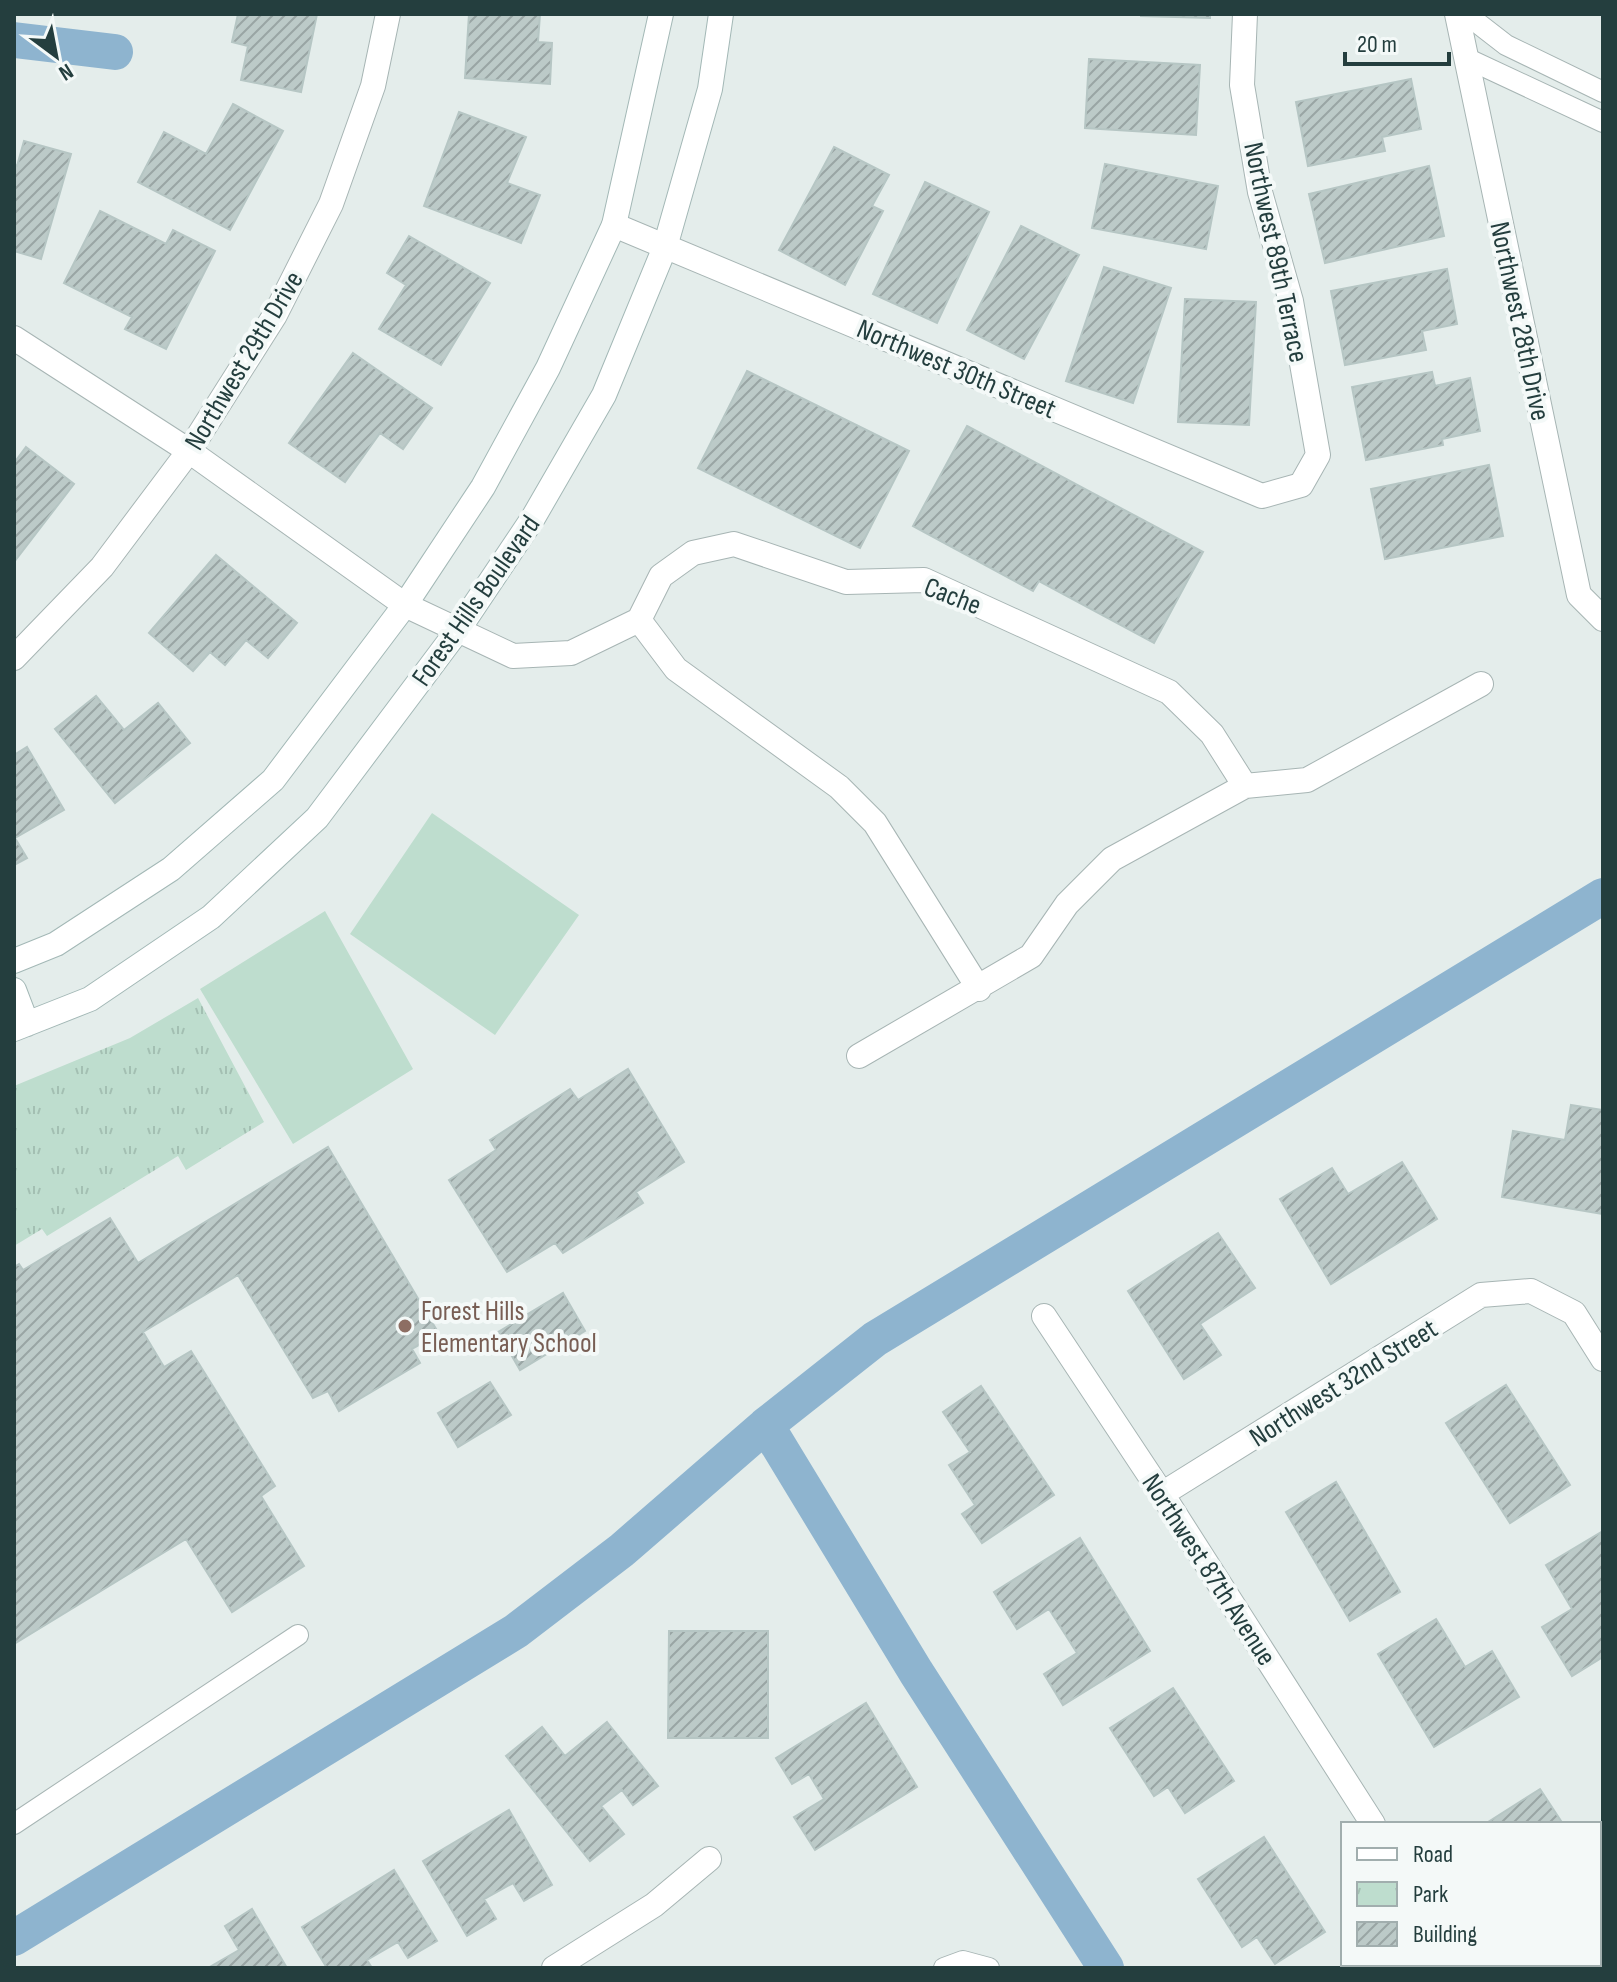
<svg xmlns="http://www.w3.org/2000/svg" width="1617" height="1982" font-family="'Sofia Sans Condensed',sans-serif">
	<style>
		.grass { fill: #beddce }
		.park { fill: url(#park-tufts) }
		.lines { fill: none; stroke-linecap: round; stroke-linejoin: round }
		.canal { stroke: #8eb4cf; stroke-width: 36 }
		.building { fill: url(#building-hatch); stroke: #b6c6c4; stroke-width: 2 }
		.lane-casing { stroke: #a7b5b4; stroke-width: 22 }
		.street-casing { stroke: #a7b5b4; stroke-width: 26 }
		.secondary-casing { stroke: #a3b8b6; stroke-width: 26 }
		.lane { stroke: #fff; stroke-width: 20 }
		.street { stroke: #fff; stroke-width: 24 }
		.secondary { stroke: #fff; stroke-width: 24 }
		.education-dot { fill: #8d6e63; stroke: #f4f9f8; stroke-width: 3 }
		.labels { text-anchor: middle; stroke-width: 8; stroke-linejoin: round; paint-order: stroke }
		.street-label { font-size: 28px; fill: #243e3e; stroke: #f4f9f8 }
		.education-label { font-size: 28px; fill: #785e54; stroke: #f4f9f8; text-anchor: start }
	</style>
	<defs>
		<pattern id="park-tufts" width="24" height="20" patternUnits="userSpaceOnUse" patternTransform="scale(2)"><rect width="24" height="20" fill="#beddce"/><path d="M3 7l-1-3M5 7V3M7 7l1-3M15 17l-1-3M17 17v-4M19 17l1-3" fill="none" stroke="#a3bfb2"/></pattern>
		<pattern id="building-hatch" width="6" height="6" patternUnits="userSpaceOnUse" patternTransform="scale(2)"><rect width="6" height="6" fill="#bccac8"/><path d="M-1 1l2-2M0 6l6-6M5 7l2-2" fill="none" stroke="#99a5a4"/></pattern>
	</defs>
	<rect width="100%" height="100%" fill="#e4edeb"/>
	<path class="grass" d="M432 813 579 915 495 1035 350 934Z
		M325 911 413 1069 293 1144 200 989Z"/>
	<path class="park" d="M198 998 264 1122 186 1170 178 1156 47 1236 42 1229 14 1246V1086L130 1038Z"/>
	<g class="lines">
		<path class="canal" d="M14 40 115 52
			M766 1425 916 1672 1106 1968
			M14 1938 516 1631 622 1550 766 1425 875 1339 1603 896"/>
	</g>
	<path class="building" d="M238 14H317L301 92 241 80 248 46 232 42Z
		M469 14H540L538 42 552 43 550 84 465 78Z
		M1141 14H1210V18L1141 16Z
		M1089 59 1200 65 1196 135 1085 128Z
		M1411 79 1421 129 1382 137 1385 151 1308 166 1296 102Z
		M233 104 283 131 230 230 138 182 164 132 206 154Z
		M459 112 526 137 507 183 540 195 521 243 424 206Z
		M24 141 71 154 41 259 14 251V165L17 166Z
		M834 147 889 175 872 206 883 211 845 285 779 250Z
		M1105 164 1218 186 1206 249 1092 228Z
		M1429 166 1444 236 1325 263 1309 194Z
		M925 182 989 212 937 323 873 294Z
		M100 211 166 244 173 230 215 251 166 349 125 329 132 317 64 283Z
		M1021 226 1079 255 1024 359 967 330Z
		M409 236 490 283 441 365 379 329 406 285 387 273Z
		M1104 267 1171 288 1133 403 1066 381Z
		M1447 269 1457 324 1422 331 1426 350 1345 365 1331 291Z
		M1185 299 1256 302 1249 425 1178 422Z
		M353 353 432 408 403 449 380 433 345 482 289 443Z
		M747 371 909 451 860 548 698 468Z
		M1432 372 1435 386 1470 378 1480 431 1442 439 1443 445 1366 460 1352 387Z
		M967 426 1203 552 1154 643 1039 581 1033 591 913 526Z
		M26 447 74 484 14 562V463Z
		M1489 465 1503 536 1385 559 1371 489Z
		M216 555 297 623 268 658 246 640 225 665 210 652 193 671 149 633Z
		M96 696 124 730 158 703 190 743 115 803 55 729Z
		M27 747 64 810 15 838 27 858 14 865V755Z
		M628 1069 684 1162 636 1192 643 1203 563 1253 555 1243 507 1272 449 1180 496 1150 490 1140 570 1089 578 1100Z
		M1571 1105 1603 1110V1214L1502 1197 1513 1131 1565 1140Z
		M328 1147 439 1334 412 1349 420 1363 339 1411 328 1391 313 1398 238 1275 143 1332 164 1367 191 1351 275 1486 261 1496 304 1566 232 1612 186 1539 14 1644V1267L19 1264 23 1270 110 1218 138 1263Z
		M1402 1162 1437 1219 1331 1284 1280 1199 1332 1168 1348 1194Z
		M1218 1233 1255 1288 1200 1324 1221 1355 1184 1379 1128 1291Z
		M563 1293 585 1331 520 1370 498 1332Z
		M490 1382 511 1415 458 1447 438 1413Z
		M1506 1385 1570 1485 1510 1523 1446 1423Z
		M981 1386 1054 1495 982 1543 962 1514 975 1505 949 1465 970 1452 943 1412Z
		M1336 1482 1400 1592 1350 1621 1286 1512Z
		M1603 1531V1657L1572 1676 1542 1627 1572 1609 1546 1565Z
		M1080 1538 1150 1651 1063 1705 1044 1674 1077 1653 1049 1609 1017 1629 994 1592Z
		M1436 1619 1465 1667 1492 1651 1519 1697 1434 1747 1378 1654Z
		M669 1631H768V1738H668Z
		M1173 1688 1234 1781 1185 1813 1168 1787 1154 1796 1110 1728Z
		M866 1703 917 1787 815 1850 794 1817 824 1799 809 1774 792 1784 776 1758Z
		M607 1722 658 1786 633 1805 622 1790 601 1806 624 1834 590 1861 506 1756 542 1727 565 1756Z
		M1540 1789 1563 1824H1485Z
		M509 1810 552 1885 524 1901 513 1883 484 1899 496 1919 467 1936 423 1861Z
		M1599 1825 1603 1831V1878L1599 1880Z
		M1264 1837 1325 1932 1275 1964 1257 1937 1242 1947 1198 1879Z
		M394 1870 437 1941 408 1958 398 1942 367 1960 372 1968H327L302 1927Z
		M252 1909 287 1968H208L239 1950 225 1926Z
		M1603 1935V1968H1573L1570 1964H1599V1938Z"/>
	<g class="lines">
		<defs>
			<path id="lane" d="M1466 14 1506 45 1603 92
				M1466 58 1603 122
				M14 1824 298 1635
				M944 1968 963 1961 989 1968"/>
			<path id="street" d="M1457 14 1579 595 1603 619
				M614 225 1262 496 1301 485 1318 455 1291 301 1260 192 1242 85 1245 14
				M14 338 189 451 405 605 513 656 571 653 639 620 661 576 693 553 734 544 846 582 924 580 1169 692 1212 734 1245 786
				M639 620 676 669 839 787 875 823 979 989
				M14 658 102 567 189 451 275 315 331 204 373 86 388 14
				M859 1056 1031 956 1067 904 1112 859 1245 786 1307 780 1481 684
				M1044 1316 1162 1494 1373 1824
				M1162 1494 1481 1295 1531 1291 1574 1313 1603 1359
				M1463 1964 1465 1968
				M554 1968 654 1905 709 1859"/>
			<path id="secondary" d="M14 961 56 944 171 869 273 780 405 605 483 487 548 368 614 225 661 14
				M14 990 27 1024
				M14 1029 90 999 211 917 317 818 458 630 533 518 604 395 665 247 710 89 721 14"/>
		</defs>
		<use href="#lane" class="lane-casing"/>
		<use href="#street" class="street-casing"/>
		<use href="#secondary" class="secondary-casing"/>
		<use href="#lane" class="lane"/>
		<use href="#street" class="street"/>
		<use href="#secondary" class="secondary"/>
	</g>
	<circle class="education-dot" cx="405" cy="1326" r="8"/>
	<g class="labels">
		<g class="street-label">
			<text transform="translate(1277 252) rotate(78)" y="10">Northwest 89th Terrace</text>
			<text transform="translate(1521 321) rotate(78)" y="10">Northwest 28th Drive</text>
			<text transform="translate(243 360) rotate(-59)" y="10">Northwest 29th Drive</text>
			<text transform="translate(957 368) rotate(23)" y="10">Northwest 30th Street</text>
			<text transform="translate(953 595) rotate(21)" y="10">Cache</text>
			<text transform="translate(475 600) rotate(-55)" y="10">Forest Hills Boulevard</text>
			<text transform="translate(1343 1382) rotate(-32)" y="10">Northwest 32nd Street</text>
			<text transform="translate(1210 1569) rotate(57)" y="10">Northwest 87th Avenue</text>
		</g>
		<g class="education-label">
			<text x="421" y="1320">Forest Hills<tspan x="421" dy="32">Elementary School</tspan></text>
		</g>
	</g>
	<rect width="1617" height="1982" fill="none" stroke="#243e3e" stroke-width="32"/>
	<rect x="1341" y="1822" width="260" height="144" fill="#f4f9f8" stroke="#a1aeae" stroke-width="2"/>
	<rect x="1357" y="1848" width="40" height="12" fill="#ffffff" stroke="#a1aeae" stroke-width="2"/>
	<text x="1413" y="1862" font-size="24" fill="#243e3e">Road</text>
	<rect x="1357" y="1882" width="40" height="24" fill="url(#park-tufts)" stroke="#a1aeae" stroke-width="2"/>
	<text x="1413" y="1902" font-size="24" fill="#243e3e">Park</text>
	<rect x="1357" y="1922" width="40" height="24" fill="url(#building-hatch)" stroke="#a1aeae" stroke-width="2"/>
	<text x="1413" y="1942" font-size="24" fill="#243e3e">Building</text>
	<g transform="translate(56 56) rotate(148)" stroke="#f4f9f8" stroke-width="6" paint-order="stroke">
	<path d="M0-6L14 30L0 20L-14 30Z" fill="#243e3e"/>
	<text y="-12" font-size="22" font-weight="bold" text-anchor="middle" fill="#243e3e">N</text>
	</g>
	<path d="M1345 52v12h104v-12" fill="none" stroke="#243e3e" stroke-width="4"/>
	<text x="1357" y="52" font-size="24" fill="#243e3e" stroke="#f4f9f8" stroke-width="6" paint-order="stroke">20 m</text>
</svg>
